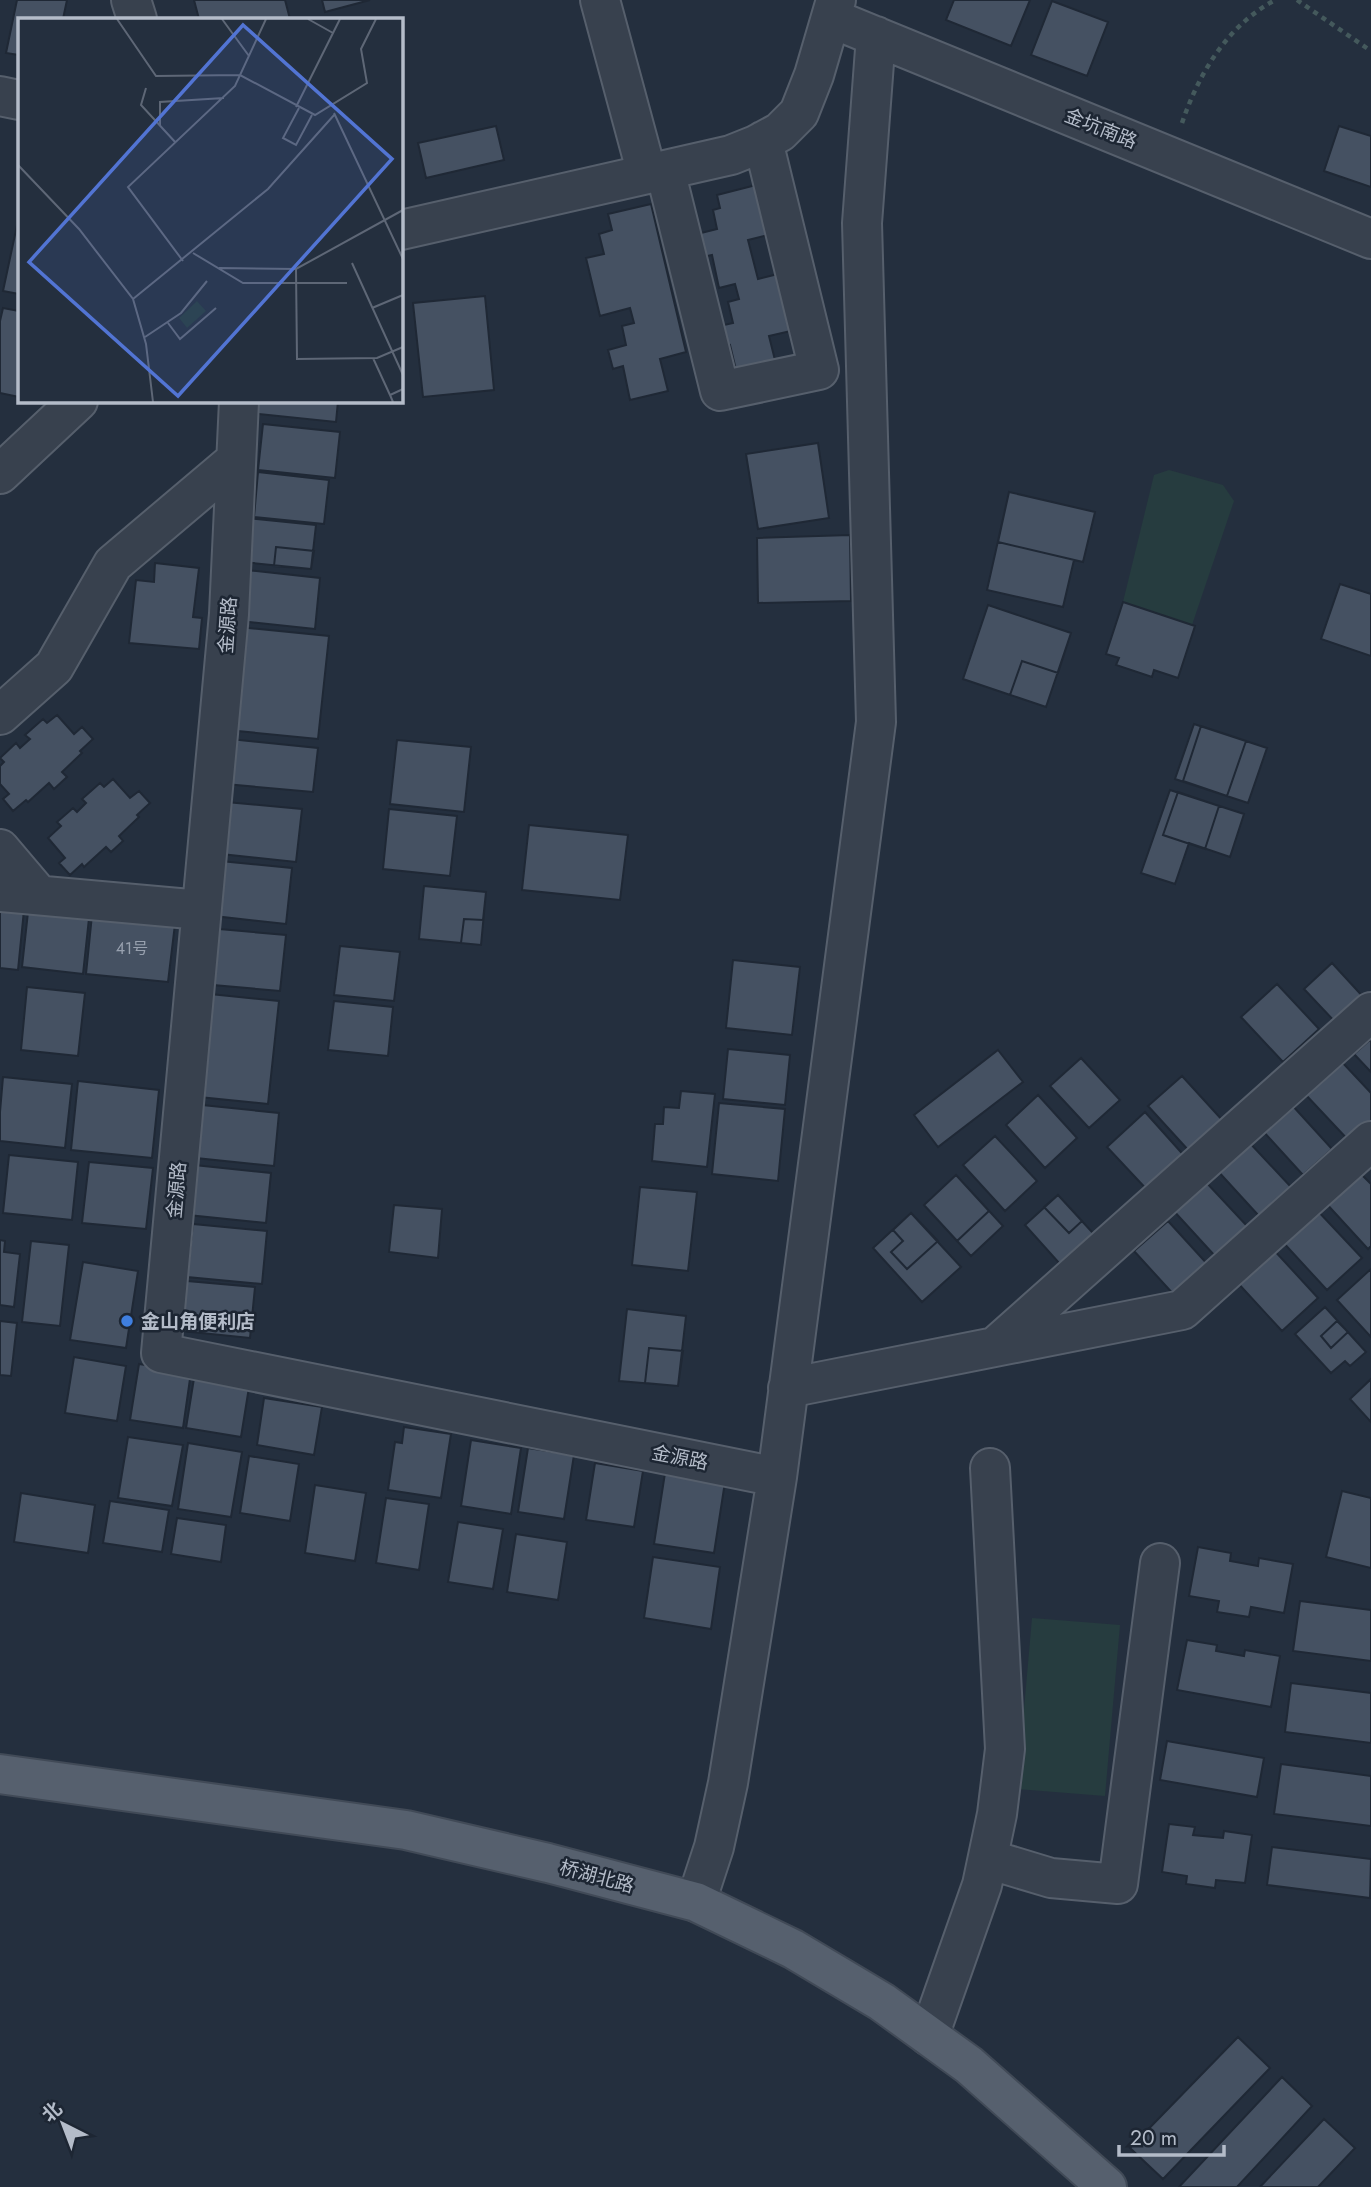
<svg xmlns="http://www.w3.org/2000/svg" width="1371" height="2187" font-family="Jost,'Noto Sans SC',sans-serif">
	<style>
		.green { fill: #263c3f }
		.building { fill: #455162; stroke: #1f2835; stroke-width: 2 }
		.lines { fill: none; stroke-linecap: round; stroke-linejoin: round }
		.minor-casing { stroke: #565f6c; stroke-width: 42 }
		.major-casing { stroke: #414a57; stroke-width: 42 }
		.path { stroke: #44595c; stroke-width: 4.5; stroke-dasharray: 5 5; stroke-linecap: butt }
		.minor { stroke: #38414e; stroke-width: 38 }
		.major { stroke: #56606e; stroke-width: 38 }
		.shop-dot { fill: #3f7fe0; stroke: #1d2633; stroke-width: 2.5 }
		.labels { text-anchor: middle; stroke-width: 5; stroke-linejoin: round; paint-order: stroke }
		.number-label { font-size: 16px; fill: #98a1af }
		.street-label { font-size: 19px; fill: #b4bcc9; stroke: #1d2633 }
		.poi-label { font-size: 19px; font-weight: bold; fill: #b4bcc9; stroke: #1d2633; text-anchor: start }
		.inset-road { fill: none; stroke: #5e6776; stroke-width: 2 }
		.view { fill: #5274d3; fill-opacity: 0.15; stroke: #5274d3; stroke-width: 3.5 }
		.inset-edge { fill: none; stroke: #b4bcc9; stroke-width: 3.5 }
	</style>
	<rect width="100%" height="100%" fill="#242f3e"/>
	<path class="green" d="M1169 470 1223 485 1234 501 1192 625 1123 602 1154 475Z
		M1032 1618 1120 1625 1105 1796 1017 1789Z"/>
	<path class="building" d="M17 0H67L63 19H19V55L6 53Z
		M194 0H285L290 19H199Z
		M322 0H370L325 12Z
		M954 0H1030L1011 46 946 20Z
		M1052 1 1108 22 1087 76 1031 55Z
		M496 126 504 160 426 178 418 143Z
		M1339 126 1371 136V187L1324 171Z
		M760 184 772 234 748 240 758 279 782 273 795 330 769 336 777 368 738 378 730 345 720 347 715 327 733 323 728 302 739 299 735 284 719 288 712 255 698 258 693 235 717 229 713 210 720 208 717 195Z
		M651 204 686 352 660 359 668 391 630 400 623 366 613 369 608 350 626 345 622 326 634 323 630 308 600 316 586 258 604 254 599 234 612 230 608 214Z
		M19 216V294L3 291Z
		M485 296 494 390 423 397 413 303Z
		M3 308 19 311V397L0 393V321Z
		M251 401H338L336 422 250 413Z
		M263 424 340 432 335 478 258 470Z
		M818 443 829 518 758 529 746 454Z
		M258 472 329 480 324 524 254 517Z
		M1009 492 1095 512 1083 562 998 542Z
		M1009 492 1095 512 1083 562 1074 560 1063 607 987 590Z
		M247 518 316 525 311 569 243 562Z
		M850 535 851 601 758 603 757 538Z
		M276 547 314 551 311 569 274 566Z
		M155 563 199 568 193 617 202 618 199 649 129 643 136 580 154 582Z
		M246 570 320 578 315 629 240 621Z
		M1340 584 1371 594V656L1321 639Z
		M1123 602 1195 626 1178 678 1154 670 1152 677 1116 665 1119 658 1106 654Z
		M988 605 1071 633 1058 673 1022 661 1010 695 963 679Z
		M988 605 1071 633 1046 707 963 679Z
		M238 627 329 636 318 739 227 730Z
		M57 715 74 734 82 727 93 739 80 751 82 753 62 772 67 777 54 789 49 783 28 802 26 800 13 811 3 799 9 794 0 784V766L4 762 0 758 16 743 20 748 30 739 25 735 43 719 47 723Z
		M1194 724 1267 748 1248 803 1175 779Z
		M1201 726 1246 741 1227 796 1183 781Z
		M230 739 318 748 313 792 225 784Z
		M397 740 471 747 464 812 390 804Z
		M113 779 130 798 139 791 150 803 137 815 139 817 119 836 123 841 111 852 106 847 84 867 82 864 70 875 59 863 65 858 48 838 61 826 57 822 73 808 77 812 86 803 82 799 100 783 104 787Z
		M1170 790 1244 814 1230 857 1189 843 1175 884 1141 873Z
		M1178 792 1219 806 1205 849 1163 835Z
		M226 802 302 809 296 862 221 854Z
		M389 809 457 816 450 876 383 869Z
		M529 825 628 835 620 900 522 890Z
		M220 861 292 868 286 924 214 916Z
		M424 886 486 892 483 920 464 919 461 943 419 939Z
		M424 886 486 892 481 945 419 939Z
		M29 903 90 909 83 974 22 967Z
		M0 907 24 910 18 970 0 968Z
		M92 915 175 924 168 982 86 974Z
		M219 929 286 935 280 991 213 985Z
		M340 946 400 952 394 1001 334 995Z
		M733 960 800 967 792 1035 726 1028Z
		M1332 963 1366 1000 1338 1025 1304 989Z
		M1277 984 1319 1029 1283 1062 1241 1017Z
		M27 987 85 993 78 1056 21 1050Z
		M210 994 279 1001 268 1104 199 1097Z
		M334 1001 393 1007 388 1056 328 1050Z
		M1371 1039V1072L1354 1054Z
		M728 1049 790 1055 785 1105 723 1099Z
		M998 1050 1023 1082 938 1147 914 1115Z
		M1081 1058 1120 1100 1089 1128 1050 1086Z
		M1341 1061 1371 1093V1126L1352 1144 1305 1094Z
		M1182 1076 1224 1122 1190 1152 1148 1106Z
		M3 1077 72 1084 65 1148 0 1141V1112Z
		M78 1081 159 1090 152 1158 71 1150Z
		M681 1091 715 1094 707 1167 652 1161 655 1124H663L664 1107 679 1108Z
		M1038 1095 1077 1138 1045 1168 1006 1125Z
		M719 1103 785 1109 778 1181 712 1174Z
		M1291 1104 1332 1149 1303 1175 1262 1130Z
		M202 1105 279 1113 274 1166 196 1158Z
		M1145 1112 1188 1160 1151 1194 1107 1147Z
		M995 1136 1037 1181 1005 1211 963 1165Z
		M1247 1140 1291 1187 1259 1216 1216 1169Z
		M9 1155 78 1162 72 1220 3 1213Z
		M89 1162 153 1168 146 1229 82 1223Z
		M194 1165 271 1173 266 1223 188 1215Z
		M1357 1170 1371 1184V1246L1368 1249 1324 1201Z
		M956 1175 989 1211 957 1241 924 1205Z
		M956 1175 1003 1226 971 1256 924 1205Z
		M1204 1180 1247 1226 1215 1256 1172 1209Z
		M640 1187 697 1192 688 1271 632 1265Z
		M1058 1195 1082 1221 1069 1233 1044 1207Z
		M1058 1195 1103 1244 1069 1274 1025 1225Z
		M394 1205 442 1209 438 1258 389 1252Z
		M1315 1208 1362 1258 1327 1290 1280 1239Z
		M911 1213 938 1241 907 1269 891 1252 903 1241 893 1230Z
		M911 1213 961 1267 922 1302 873 1248Z
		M1168 1221 1210 1267 1176 1297 1134 1251Z
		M193 1224 267 1231 262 1284 187 1277Z
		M0 1240 5 1241 4 1252 20 1254 14 1307 0 1305Z
		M31 1241 69 1245 60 1326 22 1322Z
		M1272 1248 1318 1298 1282 1331 1236 1281Z
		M83 1262 138 1271 126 1348 70 1340Z
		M1371 1269V1337L1337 1300Z
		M187 1281 255 1287 250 1338 182 1331Z
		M1325 1307 1366 1352 1350 1366 1345 1361 1331 1373 1295 1334Z
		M627 1309 686 1316 678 1386 619 1381Z
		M0 1321 17 1323 11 1376 0 1375Z
		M1337 1321 1348 1332 1331 1348 1321 1336Z
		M649 1348 683 1351 678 1386 645 1383Z
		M74 1357 126 1366 117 1421 65 1413Z
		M139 1364 191 1372 183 1428 130 1420Z
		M195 1372 250 1381 241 1437 186 1428Z
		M1371 1379V1422L1350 1399Z
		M264 1398 322 1407 314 1455 257 1445Z
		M404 1427 451 1434 441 1498 388 1490 395 1442 402 1443Z
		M128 1437 183 1445 172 1506 118 1498Z
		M471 1440 521 1448 511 1514 461 1506Z
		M188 1443 242 1452 231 1517 178 1509Z
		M528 1448 574 1455 564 1519 518 1512Z
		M249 1456 299 1464 290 1521 240 1513Z
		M595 1463 643 1471 634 1527 586 1520Z
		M665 1473 725 1482 714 1553 654 1544Z
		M315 1485 366 1493 355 1561 305 1553Z
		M1342 1491 1371 1498V1568L1326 1557Z
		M21 1493 95 1505 88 1553 14 1542Z
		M386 1498 429 1504 419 1570 376 1563Z
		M110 1501 169 1510 162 1552 103 1543Z
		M177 1518 226 1525 221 1562 171 1554Z
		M458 1522 503 1529 493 1589 448 1582Z
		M516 1534 567 1542 558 1600 507 1592Z
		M1198 1547 1231 1553 1230 1561 1258 1566 1259 1558 1293 1564 1284 1613 1251 1607 1249 1617 1217 1612 1219 1601 1189 1596Z
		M653 1557 720 1567 711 1629 644 1618Z
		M1300 1601 1371 1610V1661L1293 1651Z
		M1187 1640 1217 1645 1216 1651 1244 1656 1245 1650 1280 1656 1271 1707 1177 1690Z
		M1291 1683 1371 1693V1743L1285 1732Z
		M1167 1741 1264 1758 1257 1797 1160 1780Z
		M1281 1764 1371 1776V1826L1274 1814Z
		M1169 1824 1195 1827 1193 1835 1223 1838 1224 1831 1252 1835 1245 1883 1216 1880 1215 1888 1186 1884 1187 1876 1162 1872Z
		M1272 1847 1371 1859 1370 1898 1267 1885Z
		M1238 2037 1270 2068 1163 2179 1130 2148Z
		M1282 2077 1312 2106 1237 2187H1179Z
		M1324 2119 1355 2148 1318 2187H1260Z"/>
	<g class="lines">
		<defs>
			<path id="minor" d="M131 0 137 19
				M600 0 647 174
				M831 18 1371 239
				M0 96 19 100
				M665 170 720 391 819 370 763 141
				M401 230 731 155 756 145 780 132 799 113 814 75 836 0
				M239 401 229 614 161 1353 777 1477
				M0 474 78 401
				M0 715 54 667 113 564 236 460
				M0 849 39 895
				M0 892 201 910
				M996 1346 1371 1012
				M788 1388 1182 1310 1371 1141
				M988 1859 1051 1878 1118 1884 1160 1563
				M696 1902 714 1847 728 1783 777 1477 876 722 862 223 876 36
				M929 2036 982 1885 997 1814 1005 1749 990 1468"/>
			<path id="major" d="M0 1774 406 1830 548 1863 696 1902 793 1949 882 2002 969 2065 1107 2187"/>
		</defs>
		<use href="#minor" class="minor-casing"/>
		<use href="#major" class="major-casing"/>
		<path class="path" d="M1297 0 1371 51
			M1182 123C1199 73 1227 26 1275 0"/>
		<use href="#minor" class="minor"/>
		<use href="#major" class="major"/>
	</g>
	<circle class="shop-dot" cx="127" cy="1321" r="7"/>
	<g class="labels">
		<g class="number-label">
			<text x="132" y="954">41号</text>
		</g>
		<g class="street-label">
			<text transform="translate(1101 128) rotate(22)" y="7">金坑南路</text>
			<text transform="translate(227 625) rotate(-86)" y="7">金源路</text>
			<text transform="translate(176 1190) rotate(-85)" y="7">金源路</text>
			<text transform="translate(680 1457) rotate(11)" y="7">金源路</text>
			<text transform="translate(597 1876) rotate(15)" y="7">桥湖北路</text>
		</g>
		<g class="poi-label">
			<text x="141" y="1328">金山角便利店</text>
		</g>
	</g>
	<g transform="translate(18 18)">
		<rect width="385" height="385" fill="#242f3e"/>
		<path d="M179 283 188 293 169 310 161 300Z" fill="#263c3f"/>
		<path class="inset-road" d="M99 1 138 58 222 57 297 97 349 65 343 31 358 1M204 1 231 38M290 1 315 15M128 70 123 87 158 125M278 89 322 1M281 90 265 120 278 127 294 97M316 95 385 241M142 108V84L206 80M0 147 61 211 115 281 128 326 135 384M175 235 225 265H329M165 243 110 169 217 68 248 1M334 245 385 357M201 250 278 251 385 192M278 251 279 341 359 340 385 329M115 281 250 171 317 96M354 290 385 277M150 305 162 321 198 290M127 319 163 295 189 263M355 340 372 377M375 384 372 377 385 371"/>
		<path class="view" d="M225 7 374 141 160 378 11 244Z"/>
		<rect width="385" height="385" class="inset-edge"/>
	</g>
	<g transform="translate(63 2124) rotate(318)" stroke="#1d2633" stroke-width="5" paint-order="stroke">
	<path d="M0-5L12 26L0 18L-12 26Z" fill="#b4bcc9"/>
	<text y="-10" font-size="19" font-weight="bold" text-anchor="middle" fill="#b4bcc9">北</text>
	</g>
	<path d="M1119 2145v10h105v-10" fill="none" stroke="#b4bcc9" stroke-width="3.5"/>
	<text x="1130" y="2145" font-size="21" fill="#b4bcc9" stroke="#1d2633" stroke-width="5" paint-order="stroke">20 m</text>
</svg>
